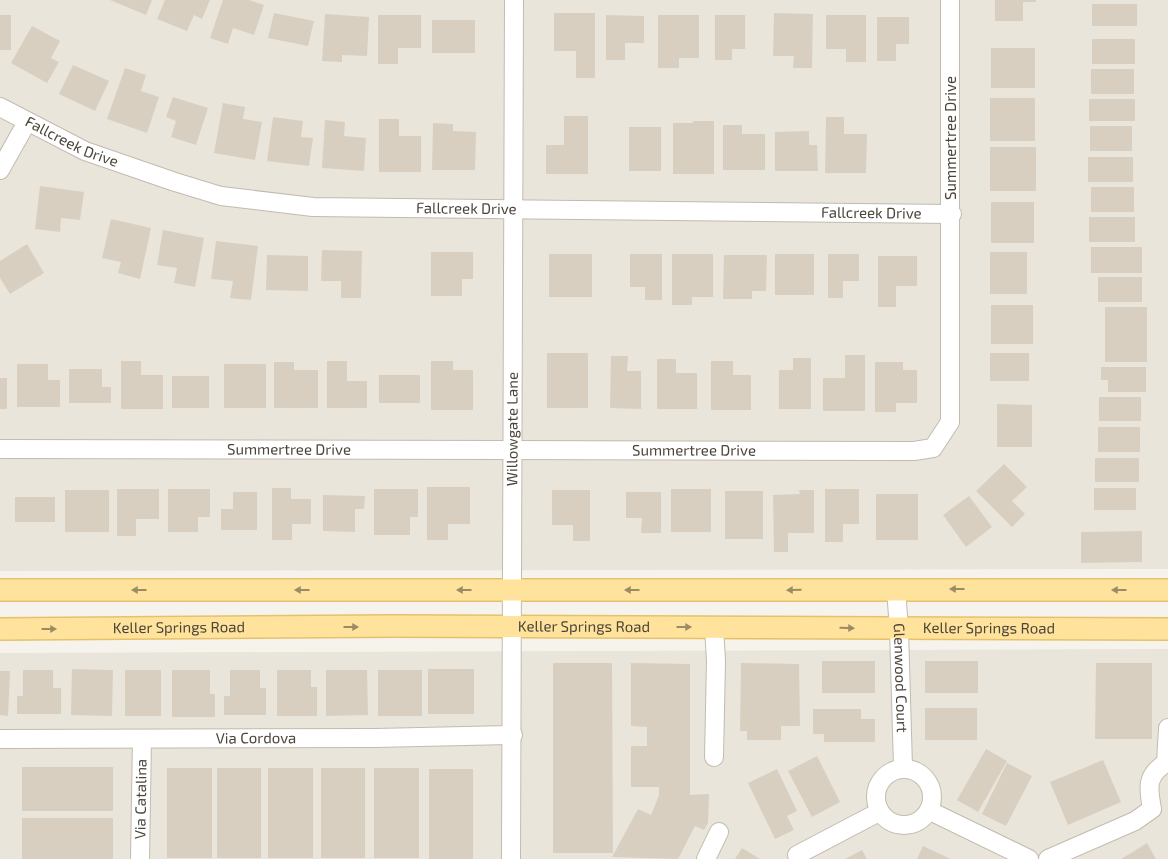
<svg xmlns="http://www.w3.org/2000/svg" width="1168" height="859" font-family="'Exo 2',sans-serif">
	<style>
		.residential { fill: #eae5da }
		.building { fill: #d8cfc1 }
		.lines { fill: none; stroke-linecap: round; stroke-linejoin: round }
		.minor-casing { stroke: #c2bbae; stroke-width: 20 }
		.major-casing { stroke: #e6c16a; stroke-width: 24 }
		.minor { stroke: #fff; stroke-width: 18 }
		.major { stroke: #ffe39c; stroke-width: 21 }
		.oneway { fill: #9c8c66 }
		.labels { text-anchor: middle; stroke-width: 4.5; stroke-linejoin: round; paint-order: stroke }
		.street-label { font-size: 15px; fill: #4b4439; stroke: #fff }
	</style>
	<rect width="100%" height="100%" fill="#f6f3ec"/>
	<path class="residential" d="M0 0H1168V569L0 571Z
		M1168 649V859H0V653Z"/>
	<path class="building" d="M110 0H152L146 15Z
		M165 0H210L202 19 194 15 187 31 157 19Z
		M223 0H249L264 5 254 35 233 28 228 44 210 38Z
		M995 0H1036V2H1023V21H995Z
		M1092 4H1137V26H1092Z
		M274 13 314 21 308 46 268 38Z
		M554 13H595V78H576V51H554Z
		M774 13 813 14 812 68H793L794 56H773Z
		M325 14 369 17 367 56 342 55V62L322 61Z
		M0 15H11V50H0Z
		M378 15H421V48H398V64H378Z
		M606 15 644 16V43H625V60H606Z
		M658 15H699V58H679V68H658Z
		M715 15H745V49H732V60H715Z
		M826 15H866V62H846V49H826Z
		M877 17H909V44H896V61H877Z
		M432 20H475V53H432Z
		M32 26 60 41 51 58 59 62 47 83 11 63Z
		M1092 39H1135V64H1092Z
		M991 48H1035V88H991Z
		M73 65 109 81 95 111 59 94Z
		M125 68 146 75 141 91 159 97 147 133 107 119Z
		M1091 69H1134V94H1091Z
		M173 97 208 108 196 145 171 137 176 121 166 117Z
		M990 98H1035V141H990Z
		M1089 99H1135V121H1089Z
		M223 103 245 107 243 119 262 122 255 160 214 153Z
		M564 116H588V174H546V145H564Z
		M273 117 303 121 301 137 313 138 309 166 267 161Z
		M826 117H844V134H867L866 173H825Z
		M379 119H399V136H421V172H379Z
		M325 120 345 122 344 136 366 138 364 171 322 168Z
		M693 121H714V174H673V123H693Z
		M433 123 453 124V131L476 132 475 170H432Z
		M723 125H742V134H765V170H723Z
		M1090 126H1132V151H1090Z
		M629 127H661V171H629Z
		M809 131V145H817L818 171H775V132Z
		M990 147H1036V191H990Z
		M1088 157H1133V182H1088Z
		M40 186 84 192 80 220 61 218 60 232 35 229Z
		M1091 187H1134V212H1091Z
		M991 202H1034V243H991Z
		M1089 217H1135V242H1089Z
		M111 219 151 228 140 279 118 273 121 262 102 258Z
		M163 230 204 238 195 287 174 283 177 268 157 265Z
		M216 241 258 246 251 300 230 298 233 281 211 279Z
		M27 244 44 273 10 294 0 278V261Z
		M1091 247H1142V273H1091Z
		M322 250 362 251 361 298H341V281H321Z
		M431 252H473V279H462V296H431Z
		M990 252H1027V294H990Z
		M549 254H592V297H549Z
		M630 254H662V300H645V287H630Z
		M672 254H713V297H692V305H672Z
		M775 254H814V295H775Z
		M828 254H859V281H843V298H828Z
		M267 255 308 256V291L266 290Z
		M724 255H767L766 291H752V299H723Z
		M878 256H917V286H896V307H878Z
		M1098 277H1142V302H1098Z
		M991 305H1033V344H991Z
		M1105 307H1147V362H1105Z
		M547 353H588V408H547Z
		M990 353H1029V381H990Z
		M845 355H865V411H823V378H845Z
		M611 356H628L627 371H641V409L610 408Z
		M793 358H811V409H779V370H793Z
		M657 359H676V373H697V409H657Z
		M121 361H141V375H163V409H121Z
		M327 361H347V381H367V408H327Z
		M431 361H453V370H473V410H431Z
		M711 361H733V375H751V410H711Z
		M274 362H294V370H318V408H274Z
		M875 362H903V370H917V403H896V412H875Z
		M17 364H48V380H60V407H17Z
		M224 364H266V408H224Z
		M1101 367H1146V392H1108V380H1101Z
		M69 369H102V387H111V403H69Z
		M379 375H420V403H379Z
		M172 376H209V408H172Z
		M0 378H7V409H0Z
		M1099 397H1141V421H1099Z
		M997 404 1032 405V447H997Z
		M1098 427H1140V452H1098Z
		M1095 458H1139V482H1095Z
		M1004 464 1027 487 1012 501 1025 514 1012 527 976 491Z
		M427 487H470V524H448V540H427Z
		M272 488H291V499H311V524H292V540H272Z
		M1094 488H1136V510H1094Z
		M117 489H159V519H136V536H117Z
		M168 489H210V517H198V532H168Z
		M374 489H418V517H410V535H374Z
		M671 489H711V532H671Z
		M825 489H859V524H843V542H825Z
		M65 490H109V532H65Z
		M552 490H590V541H573V525H552Z
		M799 490H814V533H788V552H774L773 495 800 494Z
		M725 491H763V539H725Z
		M233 492H257V530H221V509H233Z
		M626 492H661V533H641L642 518H626Z
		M876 494H918V540H876Z
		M323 495 365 496 364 509H355V532L323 531Z
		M969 496 992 527 966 547 943 515Z
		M15 497H55V522H15Z
		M1142 531V562L1081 563V532Z
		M822 661H875V693H822Z
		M925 661H978V693H925Z
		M553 663H612L613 853H553Z
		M631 663 690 664V795L709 794 708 823 704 830 695 826 678 859 612 857 638 809 651 815 659 795V787H631V746H647V727L631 726Z
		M741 663 799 664 800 726H781V740H747V731H740Z
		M1096 663H1152V739H1095Z
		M72 669 113 670 112 716 71 715Z
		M428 669H474V714H428Z
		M23 670H53V688H61V714H17V696H23Z
		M125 670H161V716H125Z
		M172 670H210V694H215V717H172Z
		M230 670H260V688H266V715H224V696H230Z
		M277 670H311V687H317V716H277Z
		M326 670H367L368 715 326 716Z
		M378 670H422V716H378Z
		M0 671H10L8 716 0 715Z
		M925 708H977V740H925Z
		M813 709H861V719H875V742H824V734H813Z
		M986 749 1007 761 978 812 957 800Z
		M817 756 840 802 812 817 788 771Z
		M1103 760 1121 802 1068 825 1050 782Z
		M1007 763 1032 776 1006 826 982 814Z
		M22 767H113V811H22Z
		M167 768H212V858H167Z
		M217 768H261V858H217Z
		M268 768H313V858H268Z
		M321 768H365V858H321Z
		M374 768H419V858H374Z
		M429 769H473V859H429Z
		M777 769 797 811 787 816 794 830 775 839 748 783Z
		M22 818H113V859H22Z
		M1147 843 1156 859H1121L1131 853Z
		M923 846 951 859H917Z
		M742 848 760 859H735Z
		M862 850 867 859H845Z"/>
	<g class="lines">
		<defs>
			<g id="minor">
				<path id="s1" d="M0 107 85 151 175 182 221 196 313 207 952 214"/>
				<path d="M0 170 27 122"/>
				<path id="s2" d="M0 449 914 451 933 448 950 422V0"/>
				<path id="s3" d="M896 589 899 629 903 767"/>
				<path d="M714 627 716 661 714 757"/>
				<path id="s4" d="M0 739 375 738 513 735"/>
				<circle cx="904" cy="797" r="28"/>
				<path d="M930 811 1029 859"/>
				<path d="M797 855 879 812"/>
				<path id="s5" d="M140 859 142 739"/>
				<path id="s6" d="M511 859 514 0"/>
				<path d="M706 859 719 832"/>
				<path d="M1048 859 1135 821 1152 809C1148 788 1146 775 1166 763L1168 728"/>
			</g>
			<g id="major">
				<path d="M0 590H1168"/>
				<path id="s7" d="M0 629 394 626 1168 629"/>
			</g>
		</defs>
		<use href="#minor" class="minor-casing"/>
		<use href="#major" class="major-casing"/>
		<use href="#minor" class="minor"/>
		<use href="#major" class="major"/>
	</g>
	<defs><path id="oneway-solid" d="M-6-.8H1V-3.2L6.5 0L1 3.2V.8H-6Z" transform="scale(1.25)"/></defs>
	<g class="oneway">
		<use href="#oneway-solid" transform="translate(957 589) rotate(-180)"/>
		<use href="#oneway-solid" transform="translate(139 590) rotate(180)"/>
		<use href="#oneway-solid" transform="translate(302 590) rotate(180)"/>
		<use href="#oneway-solid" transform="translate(464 590) rotate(180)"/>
		<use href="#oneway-solid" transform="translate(632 590) rotate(-180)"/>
		<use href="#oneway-solid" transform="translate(794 590) rotate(179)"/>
		<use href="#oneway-solid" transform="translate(1119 590) rotate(-180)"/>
		<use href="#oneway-solid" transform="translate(351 627)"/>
		<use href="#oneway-solid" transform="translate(684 627)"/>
		<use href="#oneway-solid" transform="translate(847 628) rotate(1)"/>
		<use href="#oneway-solid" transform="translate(49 629)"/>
	</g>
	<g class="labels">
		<g class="street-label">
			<text transform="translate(951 138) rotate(-90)" y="5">Summertree Drive</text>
			<text dy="5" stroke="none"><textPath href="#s1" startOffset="80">Fallcreek Drive</textPath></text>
			<text dy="5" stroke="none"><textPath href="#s1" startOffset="485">Fallcreek Drive</textPath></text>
			<text dy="5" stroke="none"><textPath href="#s1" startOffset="890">Fallcreek Drive</textPath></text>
			<text dy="5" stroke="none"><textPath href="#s6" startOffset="430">Willowgate Lane</textPath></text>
			<text dy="5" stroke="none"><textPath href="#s2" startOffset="289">Summertree Drive</textPath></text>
			<text dy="5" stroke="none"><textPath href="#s2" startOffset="694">Summertree Drive</textPath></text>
			<text dy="5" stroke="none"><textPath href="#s7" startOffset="584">Keller Springs Road</textPath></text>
			<text dy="5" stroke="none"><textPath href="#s7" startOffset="179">Keller Springs Road</textPath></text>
			<text dy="5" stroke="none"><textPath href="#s7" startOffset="989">Keller Springs Road</textPath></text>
			<text dy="5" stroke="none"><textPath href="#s3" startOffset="89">Glenwood Court</textPath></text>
			<text dy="5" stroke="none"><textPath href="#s4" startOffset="256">Via Cordova</textPath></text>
			<text dy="5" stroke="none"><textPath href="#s5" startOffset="60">Via Catalina</textPath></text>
		</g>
	</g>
</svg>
